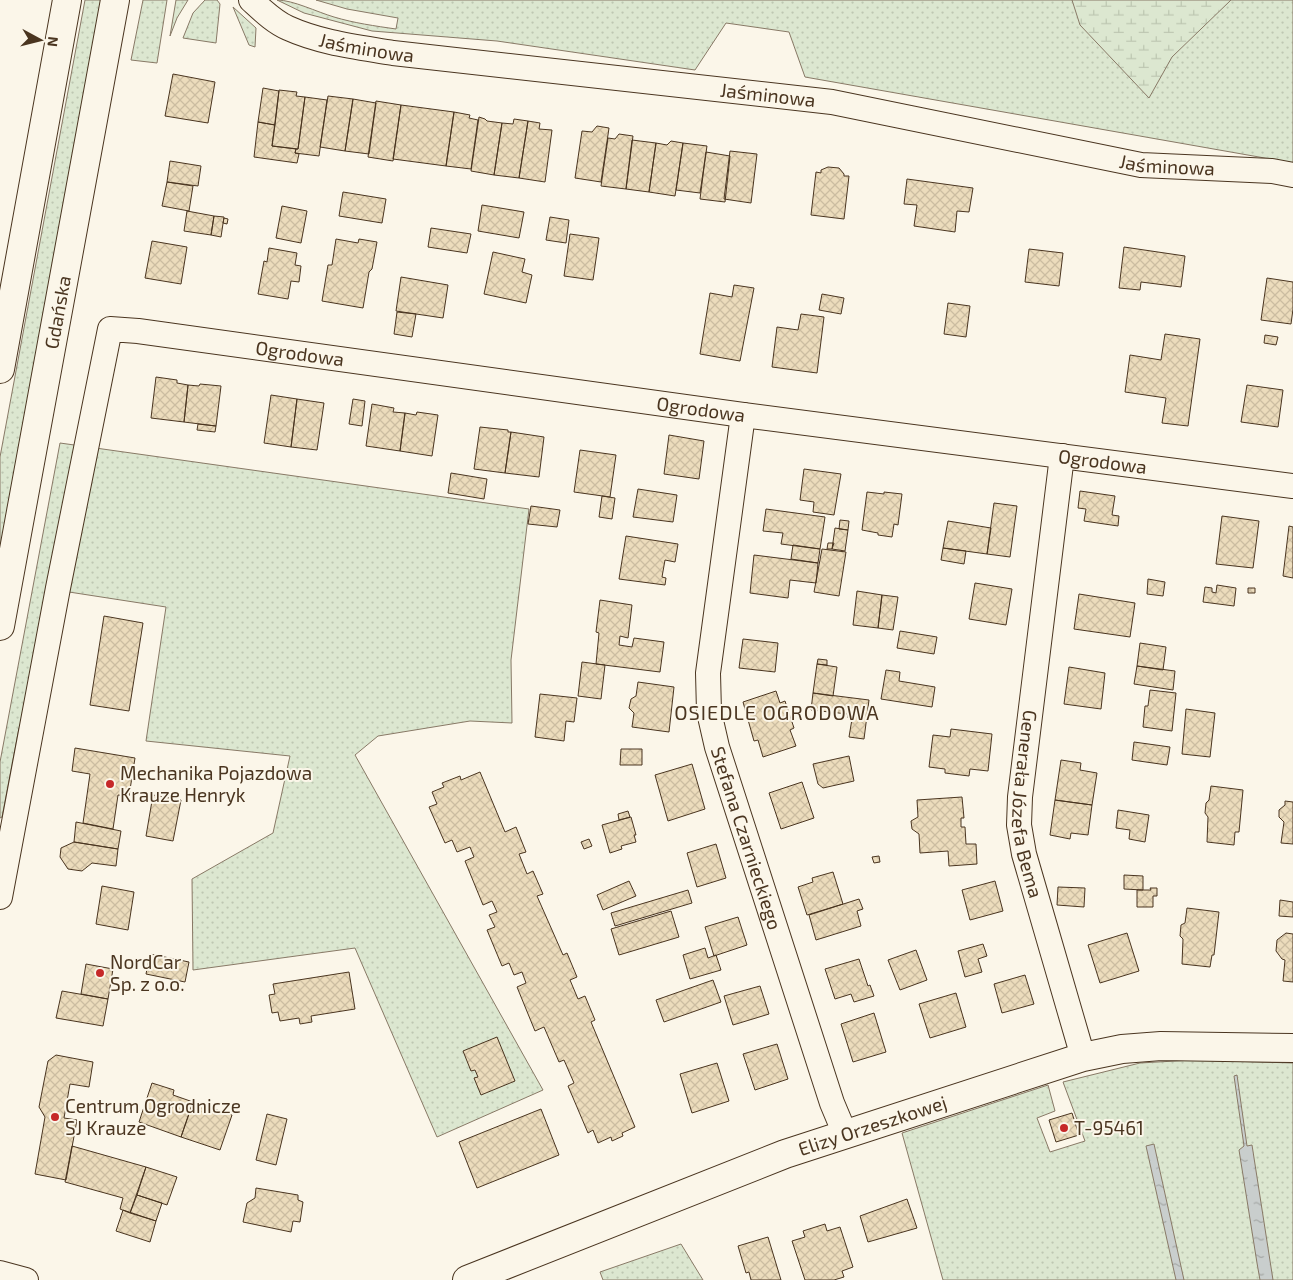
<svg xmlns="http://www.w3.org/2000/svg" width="1293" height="1280" font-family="'Exo 2',sans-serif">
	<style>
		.grass { fill: url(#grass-dots); stroke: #887966 }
		.wetland { fill: url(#wetland-marsh); stroke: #887966 }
		.water { fill: url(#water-ripples); stroke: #887966 }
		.building { fill: url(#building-cross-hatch); stroke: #4a3520 }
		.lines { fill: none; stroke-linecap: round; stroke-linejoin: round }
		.minor-casing { stroke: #4a3520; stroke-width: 26 }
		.tertiary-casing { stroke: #4a3520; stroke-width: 30 }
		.primary-casing { stroke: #4a3520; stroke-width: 30 }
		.minor { stroke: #fbf6e9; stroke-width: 24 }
		.tertiary { stroke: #fbf6e9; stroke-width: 28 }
		.primary { stroke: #fbf6e9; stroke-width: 28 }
		.poi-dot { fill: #c62828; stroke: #fbf6e9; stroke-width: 2 }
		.labels { text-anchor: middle; stroke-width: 4; stroke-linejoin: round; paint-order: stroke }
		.street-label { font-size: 19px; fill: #4a3520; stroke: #fbf6e9 }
		.poi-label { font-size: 19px; fill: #4a3520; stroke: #fbf6e9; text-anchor: start }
		.neighbourhood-label { font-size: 20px; letter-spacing: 1px; fill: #4a3520; stroke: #fbf6e9 }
	</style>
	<defs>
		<pattern id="grass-dots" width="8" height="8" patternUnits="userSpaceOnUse" patternTransform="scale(1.25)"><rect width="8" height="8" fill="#dce7d0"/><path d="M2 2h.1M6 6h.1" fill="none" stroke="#bec7b2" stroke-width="1.8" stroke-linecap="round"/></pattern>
		<pattern id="wetland-marsh" width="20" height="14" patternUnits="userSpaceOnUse" patternTransform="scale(1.25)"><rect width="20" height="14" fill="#dce7d0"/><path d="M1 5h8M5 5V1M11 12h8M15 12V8" fill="none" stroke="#bec7b2"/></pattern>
		<pattern id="water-ripples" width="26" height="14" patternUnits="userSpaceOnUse" patternTransform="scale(1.25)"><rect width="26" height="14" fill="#c9cecd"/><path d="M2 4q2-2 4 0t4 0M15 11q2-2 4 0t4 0" fill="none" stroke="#a5a8a6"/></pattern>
		<pattern id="building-cross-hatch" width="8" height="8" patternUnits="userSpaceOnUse" patternTransform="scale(1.25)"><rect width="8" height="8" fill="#ecdcbc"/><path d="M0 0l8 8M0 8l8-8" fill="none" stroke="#ccbda1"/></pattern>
	</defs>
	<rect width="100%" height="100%" fill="#fbf6e9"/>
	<path class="grass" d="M85 0H103L0 559V457Z
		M143 0H167L157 63 131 60Z
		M176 0H188L177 18 170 36Z
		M205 0H217L220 4 216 43 183 38 193 13Z
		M277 0C293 0 317 12 334 17 354 23 375 26 396 29L398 18 347 9 316 0H1293V163L805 77 789 32 726 23 695 70 497 41 372 31 304 13Z
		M233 7 256 28 255 47 249 45Z
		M60 443 529 509 511 660 512 723 470 721 378 736 355 755 543 1090 437 1137 355 948 193 970 192 879 273 833 290 756 146 741 166 607 69 592 24 725 19 728 2 817 0 818V762Z
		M1193 1060 1293 1063V1280H943L902 1133 1048 1085 1055 1111 1037 1118 1050 1152 1085 1141 1063 1082 1140 1063Z
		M681 1244 703 1280H603L600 1272Z"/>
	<path class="wetland" d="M1072 0H1231L1172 57 1149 98 1080 25Z"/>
	<path class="water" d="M1237 1075 1247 1146 1252 1145 1273 1280H1260L1257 1263 1239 1150 1244 1146 1234 1076Z
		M1154 1144 1184 1280H1176L1146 1146Z"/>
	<path class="building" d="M173 74 215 82 208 123 165 116Z
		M263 88 279 91 275 125 258 122Z
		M279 90 297 92 296 96 305 97 298 149 272 146Z
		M328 96 353 99 345 151 320 147Z
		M305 97 327 100 319 156 295 153 296 149H298Z
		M353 99 376 103 369 154 345 151Z
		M376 101 401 105 393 161 368 157Z
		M401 105 454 112 446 166 393 159Z
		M454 112 470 115 469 118 478 120 471 169 446 166Z
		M479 117 485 119 487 121 502 123 494 175 471 171Z
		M514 119 528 121 519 178 494 175 502 123 513 124Z
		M528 121 540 123 539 129 552 130 545 182 519 178Z
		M258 122 275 125 272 146 296 149 295 153 299 154 297 163 254 157Z
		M597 126 609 128 601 182 575 178 582 131 592 132Z
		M619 134 633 136 626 189 601 186 608 138 615 139Z
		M632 140 656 143 649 192 626 189Z
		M671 141 683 143 675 196 649 192 656 143 667 145Z
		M683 143 707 146 700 193 676 190Z
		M730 151 757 154 751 203 724 199Z
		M706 152 730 156 725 202 700 199Z
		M170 161 201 166 198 186 167 182Z
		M828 167 839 168 844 174V176H849L844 219 811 215 816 172 821 173V170Z
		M907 179 973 188 969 212 957 211 955 232 914 226 917 205 904 204Z
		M167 182 193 186 189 211 162 206Z
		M343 192 386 199 382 223 339 216Z
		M482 205 524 212 519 238 478 231Z
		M282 206 307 211 301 243 276 238Z
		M187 211 214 216 211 235 184 231Z
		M214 216 224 217 221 237 211 235Z
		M550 217 569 220 566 243 546 240Z
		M224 218 228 219 227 224 223 223Z
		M431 228 471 234 467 253 428 247Z
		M570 234 599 238 593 280 564 276Z
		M336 239 358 243 359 239 377 242 372 269 369 272 363 308 322 301 328 265H332Z
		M152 241 187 247 181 284 145 278Z
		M1124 247 1185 256 1181 287 1141 282 1140 290 1119 288Z
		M269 248 297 253 295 265 301 266 299 282 291 281 288 299 258 294 264 261 267 262Z
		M1029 249 1063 253 1059 286 1025 282Z
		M493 252 525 259 522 272 532 275 526 303 484 294Z
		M401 277 448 285 443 318 396 311Z
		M1267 278 1293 282V309L1291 324 1261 320Z
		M734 285 754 288 740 361 700 354 710 293 732 297Z
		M822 294 844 298 841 314 819 310Z
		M948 303 970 306 966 337 944 334Z
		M397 312 416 314 412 337 394 334Z
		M801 314 824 317 817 373 772 367 777 327 798 330Z
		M1165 334 1200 339 1188 426 1162 423 1166 398 1125 392 1130 355 1161 360Z
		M1265 335 1278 337 1276 345 1264 343Z
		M156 377 177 380V383L188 385 184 422 151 418Z
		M200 384 221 386 216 426 184 422 188 385 199 386Z
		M1247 385 1283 390 1278 427 1241 422Z
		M271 395 297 399 291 447 264 443Z
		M297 399 324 403 317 450 291 447Z
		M353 399 365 401 362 426 349 424Z
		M372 404 394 408 393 412 405 413 400 451 366 446Z
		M417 412 438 415 432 456 400 451 405 413 416 415Z
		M198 424 216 426 215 432 197 430Z
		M480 427 508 430V432H511L505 473 474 469Z
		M511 432 544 437 539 477 505 473Z
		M669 435 704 441 699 479 664 474Z
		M580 450 616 455 610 497 574 492Z
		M804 469 841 474 834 515 813 512 814 502 800 500Z
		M451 473 487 479 484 499 448 493Z
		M638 489 677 495 673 522 633 517Z
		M1080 491 1115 496 1112 515 1119 516 1118 526 1084 521 1086 509 1078 508Z
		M867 492 884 494V492L902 494 898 525 894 524 892 537 878 535V533L862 530Z
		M602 496 615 498 612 519 599 517Z
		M994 503 1017 506 1010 557 987 554Z
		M531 506 560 510 557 527 528 524Z
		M766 509 825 517 820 549 781 544 783 533 763 531Z
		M1222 516 1259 521 1253 568 1216 564Z
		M840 520 849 521 848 530 839 529Z
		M948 521 991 528 987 554 943 548Z
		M1289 526 1293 527V578L1283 576Z
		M835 528 848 530 845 551 832 549Z
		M626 536 678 544 675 562 665 560 662 577 666 578 665 585 619 579Z
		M828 543H834L832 549H827Z
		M793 545 820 549 818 563 791 559Z
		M943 548 966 551 964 564 941 560Z
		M822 549 846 552 839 596 814 592Z
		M754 555 818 563 816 583 790 580 788 598 750 593Z
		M1148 579 1165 582 1163 596 1147 594Z
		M975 583 1012 589 1006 625 969 619Z
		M1217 585 1236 588 1234 606 1203 602 1205 587 1212 588V592L1216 593Z
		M1248 588H1255V593H1248Z
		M857 591 882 595 878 628 853 625Z
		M1079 594 1135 603 1130 637 1074 629Z
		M882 595 898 597 893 630 878 628Z
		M600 600 632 605 628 638 620 636 619 645 632 647 634 638 664 642 660 672 596 664 599 633 596 632Z
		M104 616 143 623 129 711 90 705Z
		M900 631 937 637 934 654 897 648Z
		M743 639 778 643 775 672 739 668Z
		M1140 643 1166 647 1163 670 1137 666Z
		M818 659 827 660V665L817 664Z
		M582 662 605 665 601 699 578 696Z
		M817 664 837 667 833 696 813 693Z
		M1137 666 1175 671 1173 690 1134 684Z
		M1069 667 1105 673 1101 709 1064 704Z
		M886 670 900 672 899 681 935 687 932 707 881 699Z
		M638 682 674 687 669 732 632 727 634 713 629 708 631 699 636 696Z
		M1150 690 1176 693 1172 731 1143 727 1145 706H1148Z
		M776 691 780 703 785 701 794 728 790 730 796 746 763 757 758 740 754 741 743 702Z
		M813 693 869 700 864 739 849 737 852 719 848 718V714L811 710Z
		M540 694 577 698 574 722 566 721 564 741 535 737Z
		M1186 709 1215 713 1210 757 1182 754Z
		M951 729 992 734 988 771 970 769 969 776 945 773V769L929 767 933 735 950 737Z
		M1134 742 1170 747 1167 765 1132 760Z
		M75 748 135 758 129 796 118 795 113 829 83 823 90 774 72 771Z
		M621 749H642V765H620Z
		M849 756 854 781 823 788 818 784 813 764Z
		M1061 760 1081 763 1080 770 1097 773 1092 805 1055 800Z
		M692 764 705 809 668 821 655 775Z
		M480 772 505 832 516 827 526 852 519 854 527 874 533 871 543 894 537 896 563 955 567 953 577 977 570 980 578 999 585 996 595 1020 591 1022 635 1127 622 1133 623 1136 612 1141 611 1137 598 1143 593 1130 588 1133 568 1086 574 1083 564 1060 559 1062 544 1027 535 1031 517 987 526 983 522 972 514 975 509 963 502 966 487 930 495 927 489 915 497 912 492 901 483 905 465 861 474 857 470 847 457 852 452 840 445 843 429 807 437 804 432 792 444 787 442 783 460 776 461 780Z
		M802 782 814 818 781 829 769 793Z
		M1211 786 1243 790 1239 832H1235L1234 845 1207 842 1208 817 1205 813 1206 803 1209 800Z
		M153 795 181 800 173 841 146 836Z
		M962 797 964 818H961V827H965L966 844H976L977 864 949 866 948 851 920 853 919 834 912 829 911 821 918 817 917 800Z
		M1055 800 1092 805 1088 835 1071 833 1070 839 1050 835Z
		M1285 801 1293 802V844L1281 843 1284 822 1279 817V810L1285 805Z
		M1118 810 1149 815 1145 842 1129 839 1130 830 1116 828Z
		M628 811 630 817 619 820 618 814Z
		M631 817 636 835H634L636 842 621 846 622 849 610 853 602 825Z
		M76 822 121 831 118 849 74 842Z
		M589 839 592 846 584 849 581 842Z
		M74 842 118 849 116 866 92 863 82 871 68 869 60 857 61 848Z
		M716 844 726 878 697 887 687 853Z
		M879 856 880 862 874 863 872 857Z
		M833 872 843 904 807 915 798 887 813 882 812 878Z
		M1124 875 1143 876V890L1124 889Z
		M629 881 636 896 603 910 597 895Z
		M995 881 1003 911 970 920 962 890Z
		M102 886 134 892 128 930 96 924Z
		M1058 887 1085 888 1084 907 1057 905Z
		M1150 888H1157V896H1153V907H1137V890H1151Z
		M688 890 692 903 615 926 611 913Z
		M859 899 863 909 857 911 861 926 816 940 809 915Z
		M1280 900 1293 902V917L1279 916Z
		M1187 908 1219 912 1214 955H1212L1210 967 1182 964 1183 939 1180 936 1181 925 1185 923Z
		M671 911 679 937 619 955 611 929Z
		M738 917 747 945 714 956 705 927Z
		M1127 933 1139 971 1100 983 1088 945Z
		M1286 933 1293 934V982L1283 981 1285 960 1282 959 1276 951 1277 940Z
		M983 944 987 956 978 959 982 972 965 977 958 951Z
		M705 948 708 958 716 955 721 970 690 979 683 955Z
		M916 950 927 980 900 990 888 960Z
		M150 954 189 962 185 982 146 974Z
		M859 959 868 986 870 985 874 996 854 1002 851 994 835 999 825 969Z
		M86 964 113 969 108 999 81 994Z
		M349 972 355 1009 311 1016 312 1022 300 1024 299 1018 280 1021 278 1012 272 1013 269 995 275 994 273 984Z
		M1025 975 1034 1004 1002 1013 994 984Z
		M713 980 721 1002 664 1022 656 1000Z
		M760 986 769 1014 733 1025 724 996Z
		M62 991 108 999 103 1026 56 1018Z
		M956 993 966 1027 930 1038 919 1004Z
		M874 1013 886 1052 853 1062 841 1024Z
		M497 1037 515 1081 481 1095 474 1078 478 1077 475 1070 471 1071 463 1051Z
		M777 1044 788 1079 755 1090 743 1054Z
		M56 1055 93 1062 89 1087 70 1084 64 1118 77 1120 66 1180 35 1174 45 1117 39 1107 48 1061Z
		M717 1063 729 1101 692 1113 680 1074Z
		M152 1083 174 1090 173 1095 193 1102 181 1137 139 1122Z
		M193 1102 232 1115 220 1150 181 1137Z
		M541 1109 559 1155 477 1188 459 1142Z
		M1072 1113 1079 1135 1056 1142 1049 1120Z
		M267 1114 287 1119 276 1165 256 1160Z
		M72 1146 146 1167 130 1213 120 1209 123 1198 65 1182Z
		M146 1167 177 1177 167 1205 137 1195Z
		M256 1188 298 1195V1200L303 1202 300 1222 293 1221 291 1232 243 1222 247 1203 255 1198Z
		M137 1195 162 1203 156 1221 130 1213Z
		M907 1199 917 1228 868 1242 860 1216Z
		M123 1210 156 1221 150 1242 116 1231Z
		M825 1224 827 1231 840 1227 853 1267 842 1271 844 1277 834 1280H805L792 1241 805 1237 803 1231Z
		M768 1237 781 1280H751L749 1272 746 1273 738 1246Z"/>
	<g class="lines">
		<defs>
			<g id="minor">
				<path id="s1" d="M251 0C262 10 274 22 288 28 321 43 358 47 393 53L832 102 1141 165 1272 171 1293 175"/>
				<path id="s2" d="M743 415 708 673 709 712 717 747 832 1103 845 1134"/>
				<path id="s3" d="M1062 456 1020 797 1019 825 1024 854 1083 1057"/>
				<path id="s4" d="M0 897 58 588 110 329 138 331 743 415 1293 486"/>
				<path d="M0 1273 26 1280"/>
			</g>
			<g id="tertiary">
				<path id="s5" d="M467 1280 785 1154 1083 1057 1122 1049 1161 1046 1293 1048"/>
			</g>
			<g id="primary">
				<path d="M0 369 67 0"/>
				<path id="s6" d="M0 626 115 0"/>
			</g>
		</defs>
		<use href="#minor" class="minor-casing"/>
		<use href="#tertiary" class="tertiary-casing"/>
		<use href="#primary" class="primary-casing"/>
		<use href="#minor" class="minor"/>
		<use href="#tertiary" class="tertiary"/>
		<use href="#primary" class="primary"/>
	</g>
	<g class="poi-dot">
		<circle cx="110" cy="784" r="5"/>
		<circle cx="100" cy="973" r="5"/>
		<circle cx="55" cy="1117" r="5"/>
		<circle cx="1064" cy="1128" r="5"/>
	</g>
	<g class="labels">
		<g class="street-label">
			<text dy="7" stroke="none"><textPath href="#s1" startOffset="128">Jaśminowa</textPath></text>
			<text dy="7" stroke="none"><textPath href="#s1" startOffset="532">Jaśminowa</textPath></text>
			<text dy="7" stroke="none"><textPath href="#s1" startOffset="938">Jaśminowa</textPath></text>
			<text dy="7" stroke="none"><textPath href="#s6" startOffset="319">Gdańska</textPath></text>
			<text dy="7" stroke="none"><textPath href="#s4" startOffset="770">Ogrodowa</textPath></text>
			<text dy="7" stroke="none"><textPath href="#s4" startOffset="1175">Ogrodowa</textPath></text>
			<text dy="7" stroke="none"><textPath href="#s4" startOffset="1580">Ogrodowa</textPath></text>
			<text dy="7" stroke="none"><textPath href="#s3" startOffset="351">Generała Józefa Bema</textPath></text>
			<text dy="7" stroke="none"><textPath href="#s2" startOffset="431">Stefana Czarnieckiego</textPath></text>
			<text dy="7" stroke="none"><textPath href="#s5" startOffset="434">Elizy Orzeszkowej</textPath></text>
		</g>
		<g class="poi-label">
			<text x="120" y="780">Mechanika Pojazdowa<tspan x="120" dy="22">Krauze Henryk</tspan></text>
			<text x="110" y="969">NordCar<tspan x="110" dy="22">Sp. z o.o.</tspan></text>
			<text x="65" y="1113">Centrum Ogrodnicze<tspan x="65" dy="22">SJ Krauze</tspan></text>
			<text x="1074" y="1135">T-95461</text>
		</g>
		<g class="neighbourhood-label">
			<text x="777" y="720">OSIEDLE OGRODOWA</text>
		</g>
	</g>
	<g transform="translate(40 40) rotate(97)" stroke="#fbf6e9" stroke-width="4" paint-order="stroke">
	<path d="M0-4L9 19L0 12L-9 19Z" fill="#4a3520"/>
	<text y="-8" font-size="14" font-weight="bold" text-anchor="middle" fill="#4a3520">N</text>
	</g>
</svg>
